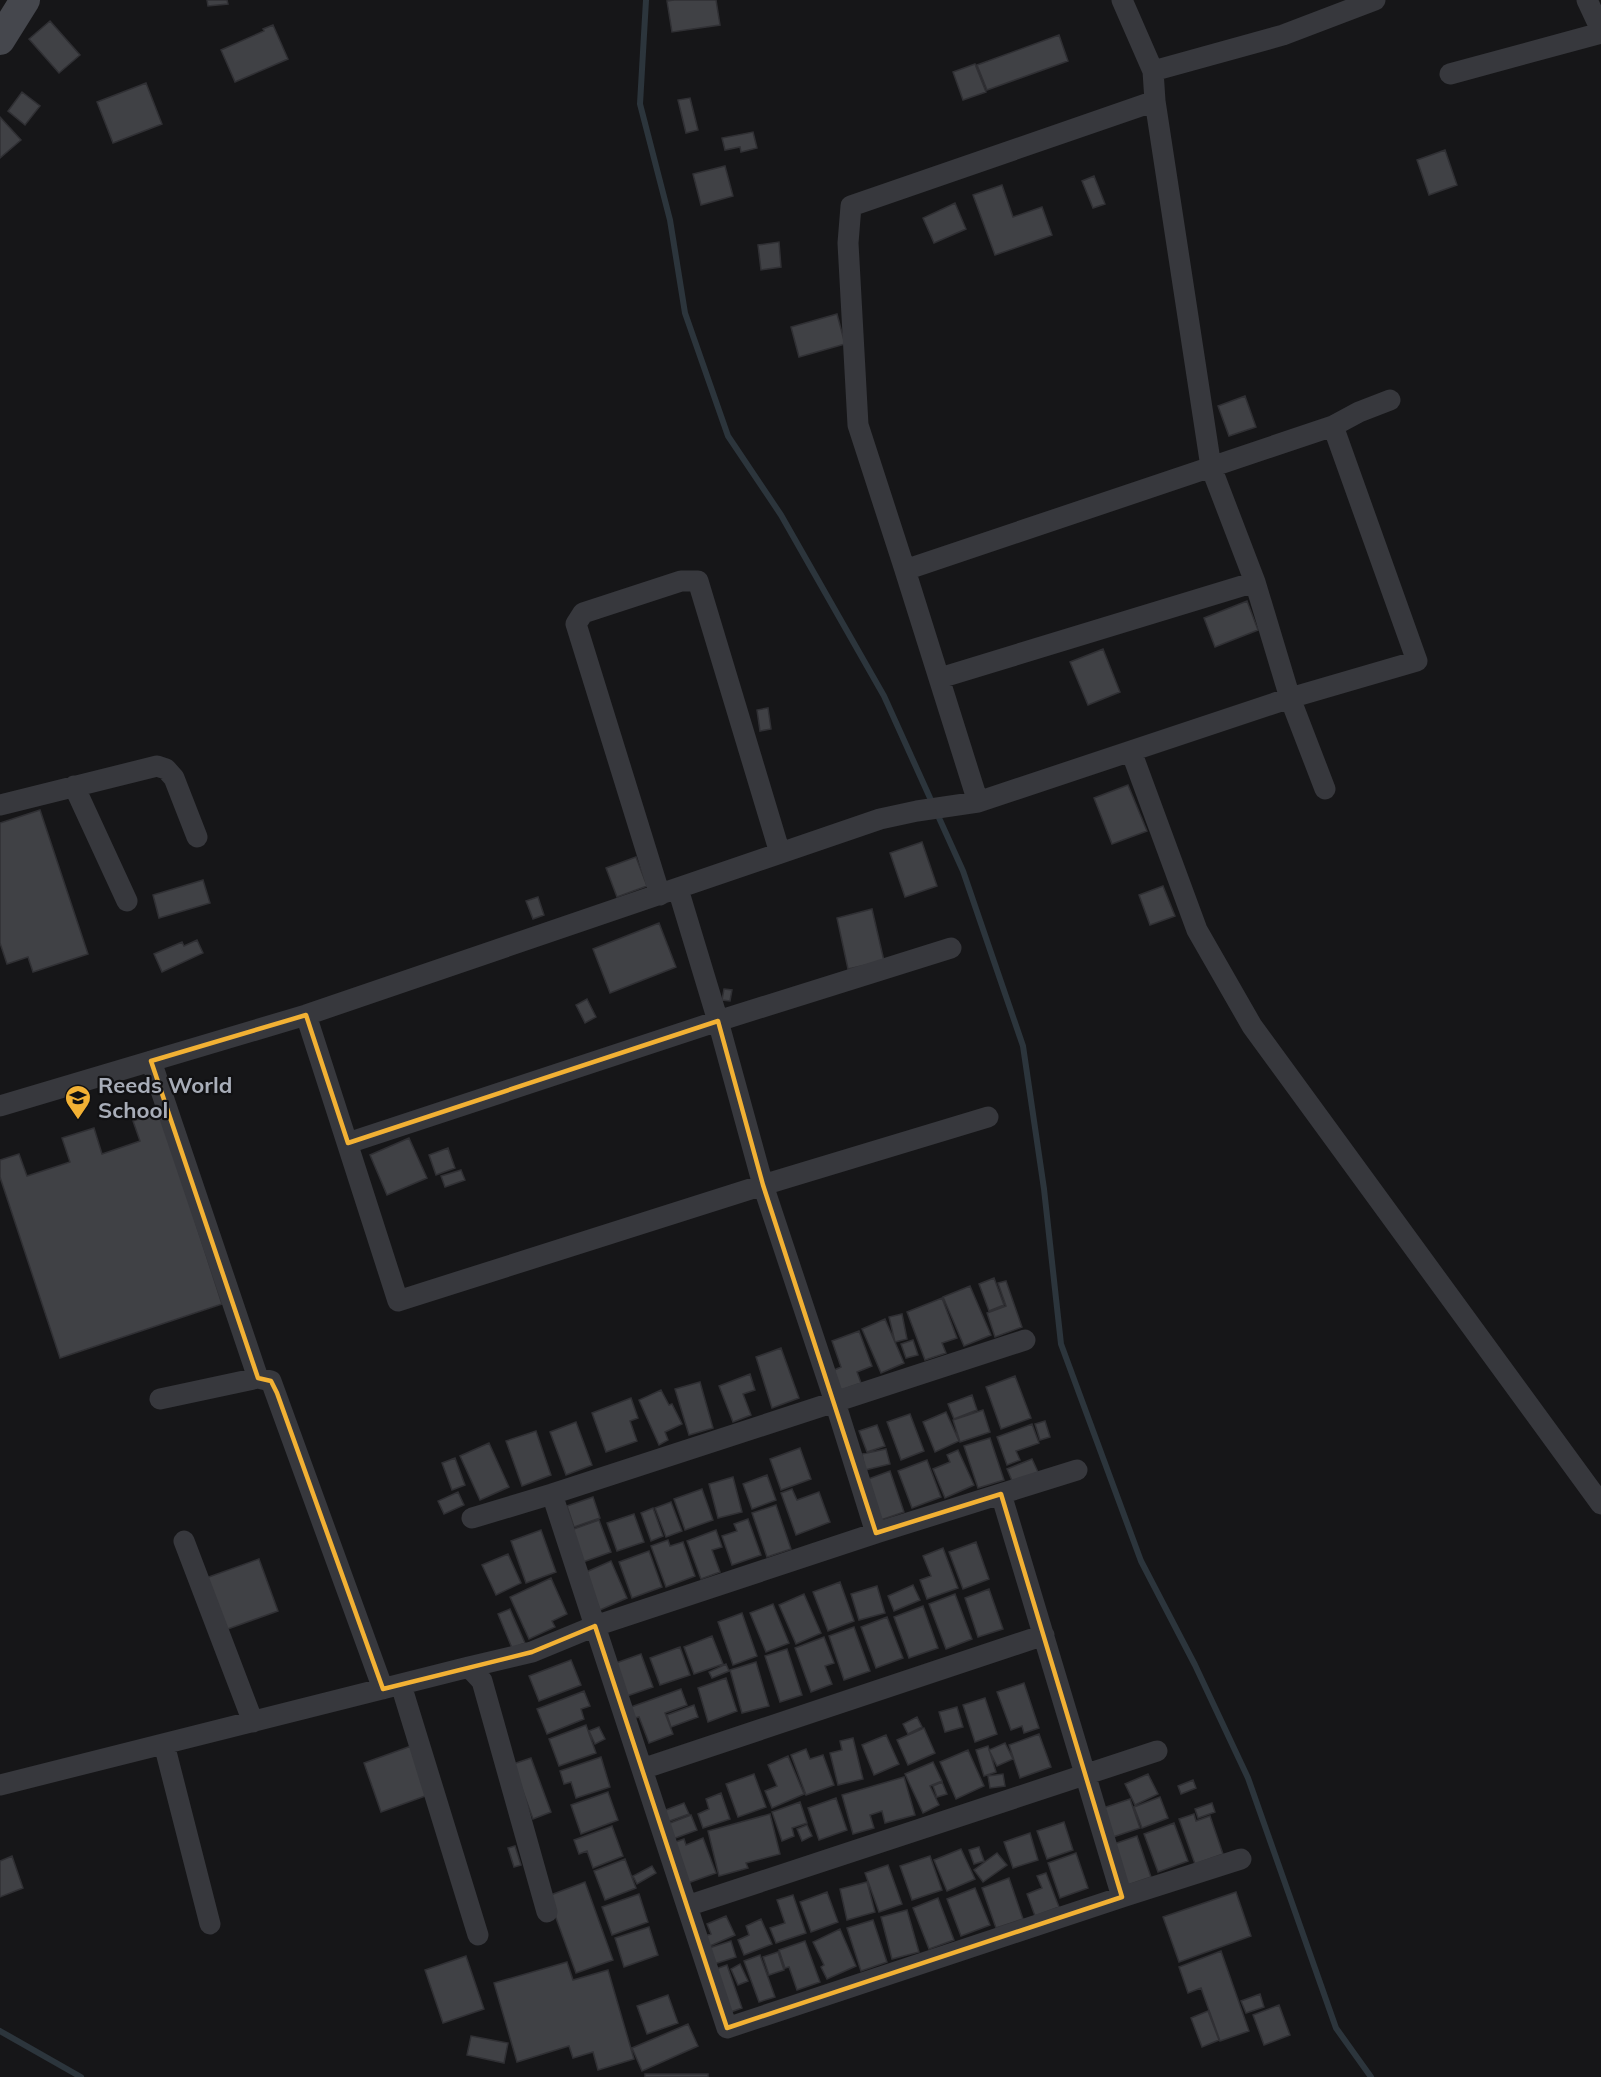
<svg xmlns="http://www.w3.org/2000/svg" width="1601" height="2077" font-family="Mulish,sans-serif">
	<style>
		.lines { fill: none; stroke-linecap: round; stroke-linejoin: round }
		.stream { stroke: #2c353c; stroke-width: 6 }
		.building { fill: #404145; stroke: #303034; stroke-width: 1.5 }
		.street { stroke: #37383d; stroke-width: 21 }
		.secondary { stroke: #45474d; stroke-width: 30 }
		.marked { fill: none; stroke: #f2b134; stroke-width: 4.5; stroke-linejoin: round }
		.labels { text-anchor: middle; stroke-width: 4.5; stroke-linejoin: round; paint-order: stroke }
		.poi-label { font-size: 22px; font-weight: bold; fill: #a8adb8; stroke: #111113; text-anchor: start }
	</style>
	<rect width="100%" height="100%" fill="#161618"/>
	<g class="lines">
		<path class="stream" d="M646 0 640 104 670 220 685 313 728 436 781 515 884 696 963 871 1023 1046 1044 1189 1061 1344 1141 1561 1195 1665 1248 1778 1336 2028 1371 2077
			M0 2031 81 2077"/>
	</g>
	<path class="building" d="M207 0H227L228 4 208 6Z
		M674 0H716L720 25 672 32 667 1Z
		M50 21 80 55 59 73 29 39Z
		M273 25 288 59 235 82 221 50 264 31 263 29Z
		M1059 35 1068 61 987 90 977 65Z
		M975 64 986 92 963 100 953 72Z
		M146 83 162 124 113 143 97 102Z
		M22 92 40 106 25 125 8 111Z
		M690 98 698 130 686 133 678 100Z
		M0 117 21 140 0 158Z
		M753 132 757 148 741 152 740 147 725 150 722 138Z
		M1445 150 1457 185 1429 195 1417 160Z
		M725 166 733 196 701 205 693 174Z
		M1094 176 1105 204 1093 208 1082 181Z
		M1002 185 1013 217 1042 207 1052 235 995 255 973 195Z
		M955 203 966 229 934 243 923 218Z
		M779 242 781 267 761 270 758 245Z
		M837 314 845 344 799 357 791 327Z
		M1245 396 1256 427 1229 436 1218 406Z
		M1247 601 1258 630 1215 647 1204 618Z
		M1103 649 1120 692 1088 705 1070 662Z
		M768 708 771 729 760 731 757 710Z
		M1128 785 1147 831 1112 844 1094 798Z
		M40 810 88 954 33 972 28 957 7 964 0 943V823Z
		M922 842 937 886 905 897 890 853Z
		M636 857 647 886 617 897 606 868Z
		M203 880 210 903 159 918 153 895Z
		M1163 886 1175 916 1150 925 1139 895Z
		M538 897 544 915 533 919 526 901Z
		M872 909 884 961 848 969 837 918Z
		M659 923 676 967 610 993 593 949Z
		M197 940 203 953 162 972 154 954 182 942 184 946Z
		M724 989 732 990 730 1001 722 1000Z
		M587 999 596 1017 585 1023 576 1005Z
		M160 1112 222 1304 60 1358 0 1177V1160L19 1154 27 1176 70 1162 62 1138 94 1128 102 1154 140 1141 133 1121Z
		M409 1138 427 1178 387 1195 370 1155Z
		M448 1148 455 1168 436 1175 429 1155Z
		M461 1170 465 1180 445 1187 441 1176Z
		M994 1278 1004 1305 989 1311 979 1284Z
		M1006 1281 1022 1327 995 1337 987 1313 1006 1306 998 1283Z
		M970 1286 991 1335 964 1346 943 1297Z
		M942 1298 957 1338 942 1343 946 1353 925 1360 907 1312Z
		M902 1314 907 1339 895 1342 889 1317Z
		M885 1319 904 1363 881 1373 862 1329Z
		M859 1331 872 1366 857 1372 861 1383 839 1391 832 1371 841 1367 832 1341Z
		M913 1340 918 1355 906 1358 901 1344Z
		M781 1348 799 1398 772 1408 756 1357Z
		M750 1374 755 1390 743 1394 751 1415 733 1422 719 1386Z
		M1015 1376 1031 1418 1001 1429 986 1387Z
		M700 1382 713 1428 689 1435 675 1389Z
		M661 1390 669 1405 672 1404 682 1424 665 1432 668 1440 659 1445 639 1400Z
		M972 1395 977 1410 954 1419 948 1404Z
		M631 1398 638 1418 630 1421 637 1441 606 1452 592 1413Z
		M983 1410 990 1432 960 1442 953 1420Z
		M946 1412 959 1441 935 1452 923 1422Z
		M910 1414 924 1451 901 1460 887 1422Z
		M1045 1421 1050 1437 1040 1440 1035 1424Z
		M576 1422 592 1465 566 1475 550 1432Z
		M1032 1424 1039 1443 1016 1451 1020 1460 1007 1465 997 1437Z
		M877 1425 885 1446 867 1452 859 1431Z
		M536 1431 551 1475 522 1486 506 1441Z
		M990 1438 1004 1480 978 1488 964 1446Z
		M489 1443 509 1487 480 1500 460 1456Z
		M800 1448 811 1479 781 1490 770 1459Z
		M886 1449 890 1464 865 1470 862 1454Z
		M958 1450 974 1485 945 1498 933 1469 950 1462 947 1455Z
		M455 1458 465 1485 452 1490 442 1463Z
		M1032 1459 1038 1472 1013 1483 1007 1469Z
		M927 1460 941 1497 912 1508 898 1471Z
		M890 1471 904 1512 878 1521 863 1481Z
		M767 1475 776 1500 752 1509 743 1484Z
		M733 1477 742 1512 718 1518 709 1484Z
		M702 1489 713 1520 685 1530 674 1499Z
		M792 1489 797 1500 819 1492 830 1522 796 1535 781 1493Z
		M458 1492 464 1505 444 1514 438 1501Z
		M593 1497 600 1518 574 1527 567 1506Z
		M671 1502 682 1531 666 1537 655 1508Z
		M776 1505 791 1549 767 1557 752 1513Z
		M653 1508 663 1536 651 1541 641 1513Z
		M634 1514 644 1542 617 1551 607 1523Z
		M748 1519 761 1555 732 1565 722 1536 737 1531 734 1524Z
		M599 1520 611 1552 583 1562 571 1530Z
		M541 1530 556 1572 526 1583 511 1541Z
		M716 1530 722 1547 712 1550 720 1572 701 1579 687 1541Z
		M668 1540 670 1546 683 1542 695 1576 666 1587 651 1546Z
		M976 1542 989 1579 963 1589 949 1552Z
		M943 1548 958 1588 927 1599 920 1580 931 1576 923 1556Z
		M649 1551 662 1587 632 1598 619 1562Z
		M508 1554 521 1583 496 1595 482 1565Z
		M259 1559 278 1611 225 1630 206 1578Z
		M611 1561 627 1598 600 1610 584 1573Z
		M551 1578 567 1614 552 1621 555 1627 529 1639 510 1597Z
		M840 1582 854 1621 828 1631 813 1592Z
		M913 1585 920 1600 894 1611 888 1596Z
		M877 1586 885 1613 859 1620 851 1594Z
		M989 1589 1003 1629 978 1637 965 1598Z
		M804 1594 821 1633 796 1644 779 1605Z
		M955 1594 972 1639 946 1649 929 1604Z
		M773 1604 789 1643 766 1652 750 1613Z
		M923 1606 938 1648 909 1658 894 1617Z
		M510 1609 525 1643 512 1648 498 1614Z
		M742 1613 757 1656 733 1665 718 1622Z
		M887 1617 903 1658 876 1668 861 1627Z
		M854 1627 870 1671 844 1680 829 1636Z
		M712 1636 723 1664 694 1674 684 1647Z
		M824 1637 834 1663 825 1666 832 1684 811 1692 795 1648Z
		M680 1647 690 1675 660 1685 650 1658Z
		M787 1649 802 1695 780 1702 765 1656Z
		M641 1654 653 1687 627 1696 616 1663Z
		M571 1660 581 1685 539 1701 529 1676Z
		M756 1662 769 1706 742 1713 730 1670Z
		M726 1664 729 1671 712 1678 709 1672Z
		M726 1678 737 1711 708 1722 698 1688Z
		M1024 1683 1039 1728 1024 1733 1022 1726 1011 1730 997 1692Z
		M681 1689 687 1705 665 1713 673 1734 649 1743 639 1717 635 1718 631 1707Z
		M584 1691 590 1706 581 1709 584 1719 547 1734 537 1709Z
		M985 1698 997 1734 975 1742 963 1705Z
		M694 1705 698 1717 671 1727 667 1715Z
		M957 1707 963 1727 945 1732 939 1712Z
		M917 1717 922 1727 908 1734 903 1724Z
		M586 1725 596 1753 559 1766 549 1739Z
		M599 1727 605 1739 595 1744 589 1731Z
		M924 1728 935 1753 908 1765 897 1740Z
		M1039 1734 1051 1767 1020 1778 1009 1745Z
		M886 1735 899 1764 874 1775 862 1745Z
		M853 1738 863 1779 838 1785 830 1753 842 1750 840 1741Z
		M1005 1743 1013 1759 997 1766 989 1750Z
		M411 1746 428 1795 381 1812 364 1763Z
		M988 1746 996 1772 984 1776 976 1750Z
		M806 1749 810 1759 823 1755 834 1785 806 1795 791 1755Z
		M968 1750 984 1786 956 1799 940 1762Z
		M788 1756 804 1794 772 1808 765 1791 777 1786 768 1765Z
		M601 1757 610 1787 576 1798 571 1782 564 1784 560 1771Z
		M531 1758 551 1812 533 1819 513 1764Z
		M933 1762 942 1781 930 1786 939 1805 923 1813 905 1774Z
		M754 1774 766 1807 738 1817 726 1784Z
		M1003 1774 1005 1786 990 1788 988 1776Z
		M1148 1774 1158 1794 1135 1805 1125 1784Z
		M904 1777 915 1815 885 1823 882 1811 870 1815 874 1828 853 1834 842 1795Z
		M1193 1780 1196 1788 1181 1794 1178 1786Z
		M942 1782 947 1794 937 1797 933 1786Z
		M608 1792 618 1820 581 1834 571 1805Z
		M721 1793 730 1819 703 1828 698 1814 709 1809 706 1799Z
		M1160 1797 1168 1818 1142 1828 1134 1807Z
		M836 1798 847 1830 819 1840 808 1808Z
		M1130 1799 1140 1828 1113 1837 1103 1808Z
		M800 1802 807 1823 792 1828 794 1836 782 1841 772 1812Z
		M684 1803 689 1814 667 1822 663 1811Z
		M1212 1803 1215 1812 1198 1818 1195 1809Z
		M770 1814 780 1854 746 1863 748 1868 719 1876 708 1831Z
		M1194 1814 1196 1821 1210 1816 1223 1854 1195 1864 1179 1819Z
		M691 1815 697 1830 670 1840 665 1825Z
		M1064 1822 1073 1850 1047 1859 1037 1831Z
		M1174 1823 1188 1861 1158 1872 1144 1834Z
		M807 1825 812 1836 802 1841 797 1829Z
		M612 1826 623 1856 593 1868 587 1851 579 1854 574 1840Z
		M1030 1833 1038 1860 1013 1868 1004 1842Z
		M1137 1836 1151 1877 1125 1886 1111 1845Z
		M703 1838 716 1873 685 1884 670 1844 684 1839 686 1845Z
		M515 1846 521 1865 514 1867 508 1848Z
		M979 1847 984 1861 974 1864 969 1850Z
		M961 1849 975 1879 947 1891 934 1860Z
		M997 1853 1007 1865 983 1882 974 1870Z
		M1076 1853 1088 1888 1060 1898 1048 1863Z
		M12 1856 23 1888 0 1897V1861Z
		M930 1856 942 1890 912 1900 900 1866Z
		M625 1859 636 1888 605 1900 594 1871Z
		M888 1865 902 1904 879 1912 865 1873Z
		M652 1866 656 1873 637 1884 633 1876Z
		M1046 1873 1059 1907 1035 1916 1027 1894 1042 1888 1037 1876Z
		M1009 1878 1023 1919 996 1928 982 1888Z
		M585 1882 613 1960 576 1973 548 1896Z
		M867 1882 875 1912 847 1920 840 1889Z
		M975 1888 990 1925 961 1936 947 1899Z
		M827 1892 838 1922 811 1932 800 1902Z
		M1236 1892 1251 1936 1179 1962 1163 1917Z
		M639 1894 648 1922 612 1935 602 1907Z
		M793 1895 806 1933 776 1943 770 1928 785 1923 777 1900Z
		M938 1898 954 1940 929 1949 913 1908Z
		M907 1910 919 1952 892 1959 881 1917Z
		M726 1916 735 1935 710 1946 705 1936 711 1934 707 1924Z
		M761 1919 772 1944 744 1955 738 1940 749 1935 746 1926Z
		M873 1920 887 1962 861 1971 847 1928Z
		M649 1927 658 1955 624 1967 615 1938Z
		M840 1929 856 1966 827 1979 821 1967 824 1965 813 1942Z
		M731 1941 736 1957 711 1965 706 1949Z
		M805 1941 820 1982 797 1990 789 1967 785 1968 779 1950Z
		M1221 1951 1249 2031 1220 2041 1201 1988 1188 1993 1179 1967Z
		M778 1952 784 1970 769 1975 763 1957Z
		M760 1955 775 1997 759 2002 744 1961Z
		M466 1956 484 2009 443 2023 425 1970Z
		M567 1962 573 1980 608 1970 634 2059 598 2070 593 2052 573 2058 569 2046 517 2062 494 1983Z
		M740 1964 748 1981 738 1985 731 1969Z
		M727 1965 742 2008 725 2014 710 1971Z
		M1260 1994 1264 2007 1246 2013 1241 2001Z
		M668 1995 678 2023 647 2034 637 2006Z
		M1279 2005 1290 2035 1264 2045 1253 2015Z
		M1208 2011 1219 2040 1202 2047 1191 2018Z
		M688 2024 698 2046 642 2071 632 2048Z
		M471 2036 508 2043 504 2063 467 2055Z
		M645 2074H708V2077H645Z"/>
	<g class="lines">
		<path class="street" d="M1587 0 1601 30
			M1153 71 1283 35 1375 0
			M1450 74 1601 33
			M1333 426 1359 412 1390 400
			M905 570 858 425 848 243 851 206 1155 101
			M1255 582 1290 698 1325 789
			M940 678 1255 582 1211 467 1155 101 1153 71 1122 0
			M1131 751 1197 930 1252 1026 1601 1504
			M74 786 127 901
			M0 805 157 766 166 769 174 778 197 837
			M678 889 718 1021 763 1185 835 1402 876 1533 1077 1470
			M660 895 576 624 583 613 681 581H698L780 853
			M306 1015 398 1301 763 1185 988 1117
			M151 1061 258 1378
			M0 1106 306 1015 880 819 917 811 978 802 1290 698 1417 661 1333 426 905 570 978 802
			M348 1143 718 1021 951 948
			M160 1399 258 1378 271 1381 383 1689
			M472 1518 552 1494
			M876 1533 595 1626 727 2028 1122 1897 1001 1494
			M184 1541 253 1722
			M469 1667 532 1652 595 1626 552 1494 1025 1340
			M401 1685 478 1935
			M164 1744 210 1924
			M642 1769 1044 1635
			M0 1785 469 1667 482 1681 547 1912
			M1122 1897 1241 1859
			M687 1906 1157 1751"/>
		<path class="secondary" d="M0 40 25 0"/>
	</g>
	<path class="marked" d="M306 1015 348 1143 718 1021 763 1185 876 1533 1001 1494 1122 1897 727 2028 595 1626 532 1652 383 1689 277 1393 271 1381 258 1378 151 1061Z"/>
	<defs>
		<symbol id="school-pin" viewBox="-11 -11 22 30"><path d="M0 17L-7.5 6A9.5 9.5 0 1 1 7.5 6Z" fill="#f2b134" stroke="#111113"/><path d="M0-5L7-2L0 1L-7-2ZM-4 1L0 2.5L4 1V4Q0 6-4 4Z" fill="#111"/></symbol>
	</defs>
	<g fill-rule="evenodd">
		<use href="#school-pin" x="63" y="1083" width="30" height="40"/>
	</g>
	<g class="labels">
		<g class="poi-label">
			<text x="98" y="1093">Reeds World<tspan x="98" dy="25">School</tspan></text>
		</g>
	</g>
</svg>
